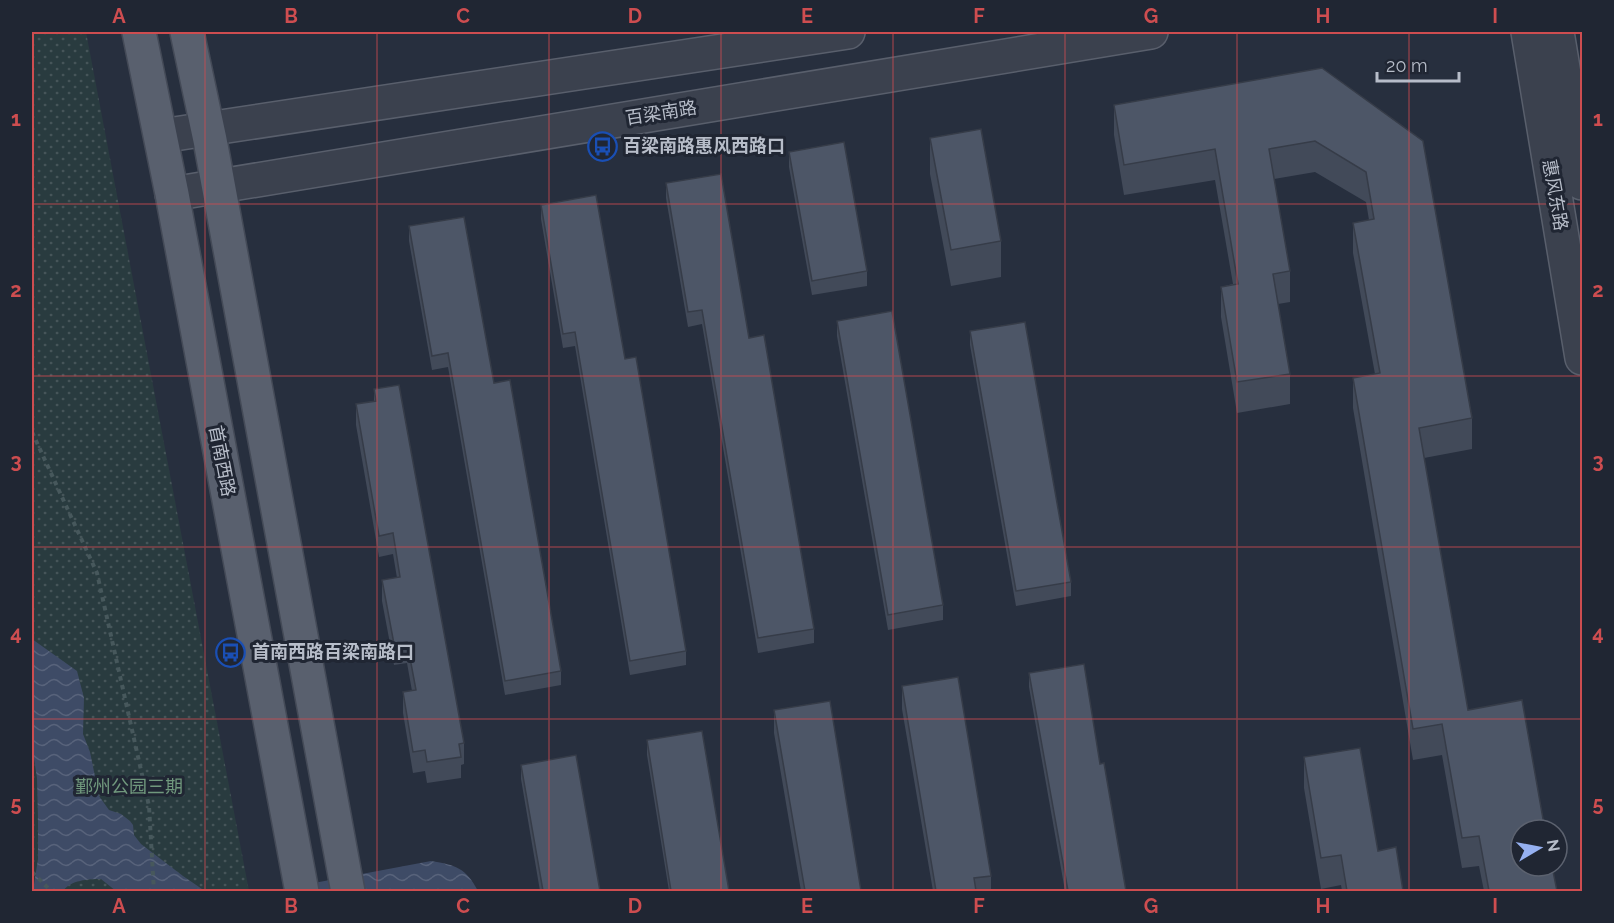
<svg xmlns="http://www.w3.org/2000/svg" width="1614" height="923" font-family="Raleway,'Noto Sans SC',sans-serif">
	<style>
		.park { fill: url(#park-dots) }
		.water { fill: url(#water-waves) }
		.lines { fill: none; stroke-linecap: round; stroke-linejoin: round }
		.minor-casing { stroke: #595f6c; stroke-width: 36 }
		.major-casing { stroke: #444a57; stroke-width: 36 }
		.path { stroke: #47585c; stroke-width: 4; stroke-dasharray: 4.5 4.5; stroke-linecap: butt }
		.minor { stroke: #3b414e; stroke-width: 33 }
		.major { stroke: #59606e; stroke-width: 33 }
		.wall { fill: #424a59 }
		.building { fill: #4d5667; stroke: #363c48; stroke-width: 1.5 }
		.grid { fill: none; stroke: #ce4d50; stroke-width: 1.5; stroke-opacity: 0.55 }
		.labels { text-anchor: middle; stroke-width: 6; stroke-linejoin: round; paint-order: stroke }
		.street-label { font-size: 18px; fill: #b7bdc9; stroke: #202633 }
		.poi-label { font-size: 18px; font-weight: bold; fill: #b7bdc9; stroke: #202633; text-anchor: start }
		.park-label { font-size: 18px; fill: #70987d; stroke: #202633 }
		.neatline { fill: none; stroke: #ce4d50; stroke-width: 2 }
		.grid-label { font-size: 20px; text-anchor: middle; font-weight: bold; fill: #ce4d50 }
	</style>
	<defs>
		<pattern id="park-dots" width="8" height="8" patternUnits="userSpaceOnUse" patternTransform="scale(1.5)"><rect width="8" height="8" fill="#293b3f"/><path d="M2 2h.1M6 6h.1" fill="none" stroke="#465559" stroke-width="1.8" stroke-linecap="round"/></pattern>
		<pattern id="water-waves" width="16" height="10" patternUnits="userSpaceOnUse" patternTransform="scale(1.5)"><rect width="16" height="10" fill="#3e4b66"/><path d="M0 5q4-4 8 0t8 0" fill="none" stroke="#58637b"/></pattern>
	</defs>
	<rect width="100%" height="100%" fill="#272f3e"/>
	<path class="park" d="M32 32H86L249 891H32Z"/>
	<path class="water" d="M32 639 77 671 84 698 83 734 90 752 99 796 109 810 121 814 130 821 133 825 134 835 141 844 183 876 202 889 212 891H116L101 879C88 879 71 880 63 891H33L38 859V819L37 778 32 746Z
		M431 861C456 865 466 868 478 891L266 892Z"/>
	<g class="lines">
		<defs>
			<path id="minor" d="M1528 32 1582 358
				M1557 32 1582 183
				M161 136 848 32
				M172 194 1151 32"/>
			<path id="major" d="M139 32 172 194 302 892
				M187 32 210 140 348 892"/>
		</defs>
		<use href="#minor" class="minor-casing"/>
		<use href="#major" class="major-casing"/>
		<path class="path" d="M32 432 97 573 149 806 154 892
			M32 872 52 892"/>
		<use href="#minor" class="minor"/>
		<use href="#major" class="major"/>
	</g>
	<path class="wall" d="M1322 68 1472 418V449L1424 458 1468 710 1557 891H1484L1479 866 1462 868 1442 755 1413 760 1353 408V378L1375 374 1353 253V223L1369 220 1366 202 1315 172 1274 179 1290 271V302L1278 304 1290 374V404L1237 413 1221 317V287L1233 284 1215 180 1124 195 1114 135V105Z
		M930 138 1001 241V277L951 286 930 174Z
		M789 152 867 271V286L812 295 789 167Z
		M666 183 749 338 814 629V643L758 653 702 324 688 327 666 198Z
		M541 205 625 359 686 651V665L630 675 575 346 563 348 541 219Z
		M409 226 494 383 561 671V685L505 695 448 367 432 370 409 241Z
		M837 321 943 605V620L888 630 837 336Z
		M970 331 1071 582V596L1016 606 970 345Z
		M374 389 464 743V764L461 765V778L427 783 425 771 413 773 403 713V692L412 691 407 663 394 665 382 601V580L397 578 393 554 379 557 356 425V404L374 401Z
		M1029 673 1100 764 1126 891H1065L1029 687Z
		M902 686 991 876V891H933L902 709Z
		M774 710 861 891H801L774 733Z
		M647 740 729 891H669L647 755Z
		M1304 757 1378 851 1403 891H1342L1341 885 1321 889 1304 788Z
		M521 765 600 891H540L521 779Z"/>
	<path class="building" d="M1322 68 1423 141 1472 418 1419 428 1468 710 1522 700 1545 830H1521V866H1552L1557 891H1489L1479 836 1462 838 1442 724 1413 729 1353 378 1380 373 1353 223 1374 219 1366 172 1315 141 1269 149 1290 271 1273 274 1290 374 1237 382 1221 287 1238 284 1215 149 1124 165 1114 105Z
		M981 129 1001 241 951 250 930 138Z
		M844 142 867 271 812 281 789 152Z
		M721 174 749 338 764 335 814 629 758 638 702 310 688 312 666 183Z
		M596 195 625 359 636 357 686 651 630 661 575 332 563 334 541 205Z
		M464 217 494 383 510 380 561 671 505 681 448 353 432 356 409 226Z
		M892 311 943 605 888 615 837 321Z
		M1025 322 1071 582 1016 591 970 331Z
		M399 385 464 743 459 744 461 757 427 762 425 750 413 752 403 692 416 690 407 642 394 644 382 580 400 577 393 533 379 536 356 404 376 401 374 389Z
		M1084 664 1100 764 1104 763 1126 891H1068L1029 673Z
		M958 677 991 876 974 878 976 891H936L902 686Z
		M830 701 861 891H805L774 710Z
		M702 731 729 891H671L647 740Z
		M1360 748 1378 851 1396 847 1403 891H1347L1341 855 1321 858 1304 757Z
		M576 755 600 891H543L521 765Z"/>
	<path class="grid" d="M205 32V892M377 32V892M549 32V892M721 32V892M893 32V892M1065 32V892M1237 32V892M1409 32V892M32 204H1582M32 376H1582M32 547H1582M32 719H1582"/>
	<defs>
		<symbol id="bus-ring" viewBox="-11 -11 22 22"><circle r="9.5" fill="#202633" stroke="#1a4fb4" stroke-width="1.5"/><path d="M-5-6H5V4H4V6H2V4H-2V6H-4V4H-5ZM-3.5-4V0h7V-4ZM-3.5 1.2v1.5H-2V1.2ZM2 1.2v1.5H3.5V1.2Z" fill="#1a4fb4"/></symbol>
	</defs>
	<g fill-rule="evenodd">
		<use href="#bus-ring" x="586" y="130" width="33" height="33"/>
		<use href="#bus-ring" x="214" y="636" width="33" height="33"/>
	</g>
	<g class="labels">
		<g class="street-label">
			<text transform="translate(661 113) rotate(-9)" y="6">百梁南路</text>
			<text transform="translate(1555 195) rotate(80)" y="6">惠风东路</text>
			<text transform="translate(222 461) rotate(79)" y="6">首南西路</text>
		</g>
		<g class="poi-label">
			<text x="623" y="152">百梁南路惠风西路口</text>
			<text x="252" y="658">首南西路百梁南路口</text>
		</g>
		<g class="park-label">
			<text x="129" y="793">鄞州公园三期</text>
		</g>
	</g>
	<rect width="1614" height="923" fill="none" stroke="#202633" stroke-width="66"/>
	<g transform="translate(1539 848) rotate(80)"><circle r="28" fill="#202633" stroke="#5c626f" stroke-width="1.5"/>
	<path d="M0-4.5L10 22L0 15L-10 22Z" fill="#95b0f1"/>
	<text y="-9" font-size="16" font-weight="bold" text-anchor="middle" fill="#b7bdc9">N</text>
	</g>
	<path d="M1377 72v9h82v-9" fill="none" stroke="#b7bdc9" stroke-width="3"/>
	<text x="1386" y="72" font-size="18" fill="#b7bdc9" stroke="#202633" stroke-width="4.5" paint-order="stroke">20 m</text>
	<rect x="33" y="33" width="1548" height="857" class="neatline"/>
	<g class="grid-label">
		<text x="119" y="23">A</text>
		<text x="291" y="23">B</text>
		<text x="463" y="23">C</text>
		<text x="635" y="23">D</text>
		<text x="807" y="23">E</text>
		<text x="979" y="23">F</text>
		<text x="1151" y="23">G</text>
		<text x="1323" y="23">H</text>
		<text x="1495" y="23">I</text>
		<text x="16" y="126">1</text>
		<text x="1598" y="126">1</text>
		<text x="16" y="297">2</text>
		<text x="1598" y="297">2</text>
		<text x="16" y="468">3</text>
		<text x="1598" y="468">3</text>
		<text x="16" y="640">4</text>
		<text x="1598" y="640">4</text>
		<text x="16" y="811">5</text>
		<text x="1598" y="811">5</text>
		<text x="119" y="913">A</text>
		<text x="291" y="913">B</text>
		<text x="463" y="913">C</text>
		<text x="635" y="913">D</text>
		<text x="807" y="913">E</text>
		<text x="979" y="913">F</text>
		<text x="1151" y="913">G</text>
		<text x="1323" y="913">H</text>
		<text x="1495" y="913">I</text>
	</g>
</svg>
